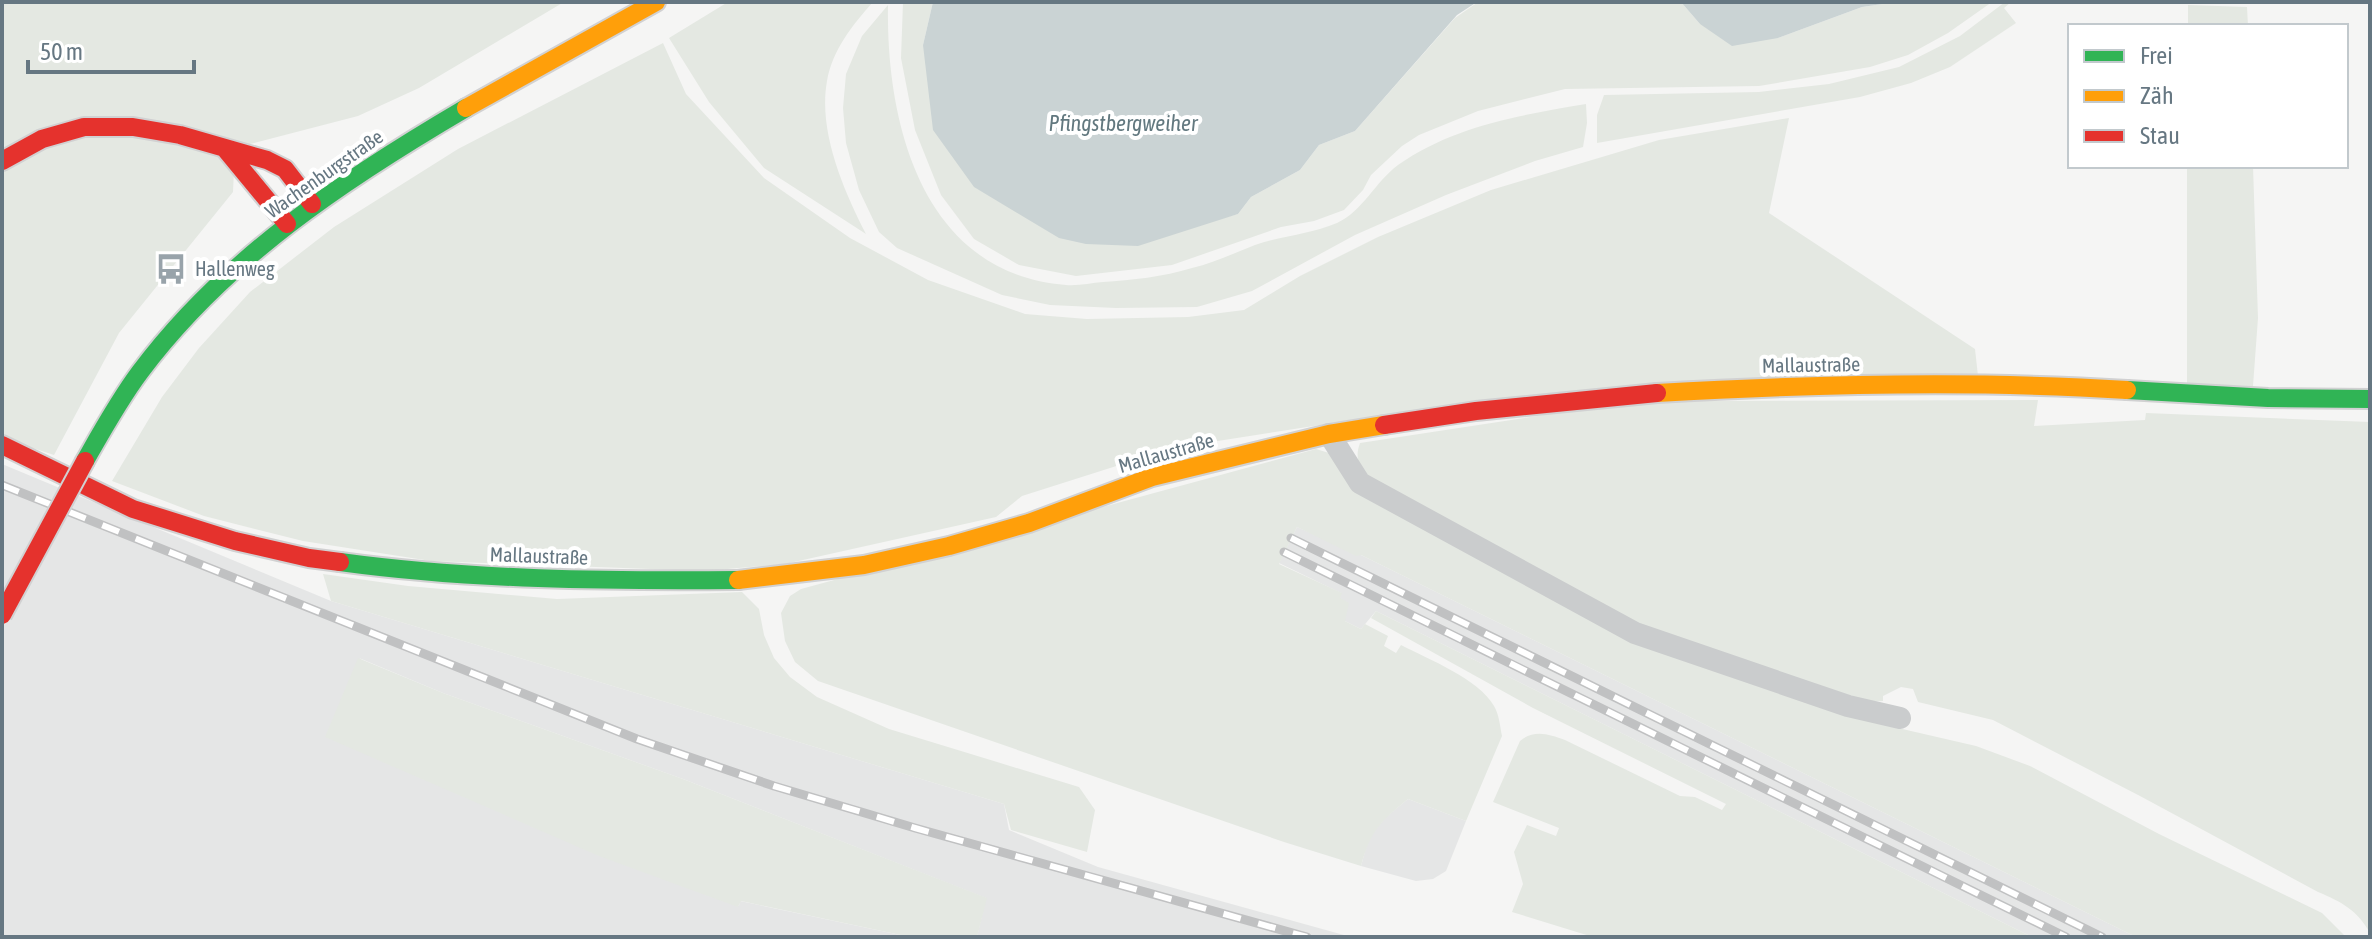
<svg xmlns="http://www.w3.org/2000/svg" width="2372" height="939" font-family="'Asap Condensed',sans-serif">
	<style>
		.built { fill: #e5e6e6 }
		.green { fill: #e4e8e2 }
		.water { fill: #cad3d4 }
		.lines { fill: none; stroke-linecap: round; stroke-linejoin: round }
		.fast-casing { stroke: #d1d1d2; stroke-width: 22 }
		.slow-casing { stroke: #d1d1d2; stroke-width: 22 }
		.jam-casing { stroke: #d1d1d2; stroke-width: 22 }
		.street { stroke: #cacccd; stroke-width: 22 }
		.fast { stroke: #30b455; stroke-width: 18 }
		.slow { stroke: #ff9f0a; stroke-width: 18 }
		.jam { stroke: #e5322d; stroke-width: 18 }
		.rail-casing { stroke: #c0c1c2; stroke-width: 9 }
		.rail { stroke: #fff; stroke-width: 6; stroke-dasharray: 18; stroke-linecap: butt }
		.jam-bridge-casing { stroke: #d1d1d2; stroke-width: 22; stroke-linecap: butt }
		.jam-bridge { stroke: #e5322d; stroke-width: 18 }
		.labels { text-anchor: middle; stroke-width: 8; stroke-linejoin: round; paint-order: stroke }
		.street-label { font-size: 20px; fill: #667782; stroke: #fff }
		.poi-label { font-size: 20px; fill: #667782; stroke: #fff; text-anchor: start }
		.water-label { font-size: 22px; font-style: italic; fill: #62787f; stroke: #fff }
	</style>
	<rect width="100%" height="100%" fill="#f5f5f4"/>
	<path class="built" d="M2 464 331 601 1004 804 1009 830 1098 867 1351 937H977L986 898 683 779 443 693 359 658 739 906 740 901 910 937H2Z
		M1297 527 1361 555 2136 937H2032L1376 611 1361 629 1345 621 1339 598 1341 593 1279 563Z
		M1408 799 1466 821 1446 871 1433 879 1416 881 1361 866 1369 837 1386 817Z"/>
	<path class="green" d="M2 2H564L419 88 358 116 235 148 233 192 119 333 54 455 2 438Z
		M728 2H873C853 24 832 51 827 81 818 131 843 189 866 234L764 168 709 102 669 38Z
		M903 2H933L923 45 1196 225 1238 214 1251 197 1300 170 1319 145 1355 131 1455 18 1478 2H1681L1700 24 1778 38 1862 7 1896 2H1992L1948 33 1908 55 1870 67 1759 86 1565 89 1478 111 1419 135 1402 146 1371 175 1363 190 1344 210 1314 221 1281 227 1172 265 1076 276 1019 265 974 239 941 195 915 130 901 58Z
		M2005 2H2011L2004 8 2016 23 1950 67 1911 83 1860 97 1597 143V115L1604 95 1759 92 1829 84 1899 67 1960 36Z
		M888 5C886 125 923 274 1066 285 1078 286 1091 283 1103 282 1132 280 1163 277 1192 268 1214 263 1234 253 1255 245 1281 236 1311 234 1337 223 1363 211 1375 182 1398 165 1453 126 1521 115 1586 104L1587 123 1583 147 1535 161 1446 195 1355 235 1252 291 1197 307 1116 308 1050 305 1002 295 897 248 879 232 859 190 846 143 843 108 846 74 862 36Z
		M2188 5 2247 7 2248 26H2188Z
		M663 43 686 94 764 178 850 238 928 280 1025 314 1087 319 1188 317 1244 310 1300 276 1378 237 1491 190 1659 140 1789 118 1769 213 1975 349 1978 376 1346 421 1173 448 1022 496 996 517 785 564 705 571 431 561 303 541 204 516 112 481 162 397 199 348 250 292 334 227 458 149Z
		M2187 166H2253L2258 318 2253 386 2187 385Z
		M2038 400 2034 426 2145 420 2146 413 2370 422V933C2357 910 2342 902 2318 892L2140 796 1993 720 1918 702 1913 689 1901 687 1883 696V701L1866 702 1639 627 1367 476C1358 464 1355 457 1360 443L1636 401Z
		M1316 449 1329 453 1577 613 1898 728 1976 746 2030 766 2159 834 2322 913 2346 937H2136L1361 555 1356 556 1297 527 1279 564 1342 593 1340 598 1349 603 1345 621 1361 629 1365 624 1388 636 1384 646 1396 653 1401 645C1428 659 1479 679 1494 706 1499 714 1500 726 1502 736L1466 821 1408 799C1380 822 1371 830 1361 866L1284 842 818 681 795 662 785 641 781 613 790 596 801 589Z
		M323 574 408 586 557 599 742 592 759 609 764 635 774 658 790 677 817 697 889 729 1079 787 1095 810 1087 852 1011 830 1004 804 331 601Z
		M1376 611 2032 937H1593L1512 912 1523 884 1514 852 1527 825 1556 836 1559 828 1493 802 1520 741C1534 729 1549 734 1565 740L1680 796 1695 797 1722 810 1726 804 1533 708 1371 618Z
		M358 658 443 693 683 779 987 898 977 937H910L741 901 738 907 599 856 325 737Z"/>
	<path class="water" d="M933 2H1477L1457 15 1355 131 1319 145 1300 170 1251 197 1238 214 1138 246 1086 244 1059 238 974 187 933 130 923 45Z
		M1681 2H1896L1862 7 1778 38 1732 46 1700 24Z"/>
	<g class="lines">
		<defs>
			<path id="fast" d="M2127 390 2268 398 2370 399
				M85 461C102 431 119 400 140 372 225 258 345 179 466 108
				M340 562C472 580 605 581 738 580"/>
			<path id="slow" d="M466 108 656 2
				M1657 393C1813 384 1971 380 2127 390
				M738 580 864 565 949 546 1029 523 1152 477 1329 434 1384 425"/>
			<path id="jam" d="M226 150 287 224
				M2 161 42 139 84 127H133L180 135 267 160 285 169 312 204
				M1384 425 1476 411 1657 393
				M2 445 133 509 235 541 309 558 340 562"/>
		</defs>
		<use href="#fast" class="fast-casing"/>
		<use href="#slow" class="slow-casing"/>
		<use href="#jam" class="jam-casing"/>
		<path class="street" d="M1329 434 1360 483 1635 633 1848 706 1900 718"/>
		<use href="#fast" class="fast"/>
		<use href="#slow" class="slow"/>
		<use href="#jam" class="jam"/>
		<defs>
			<path id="rail" d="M2 485 637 739 774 786 915 828 1307 937
				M1291 538 2102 937
				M1284 552 2066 937"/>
		</defs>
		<use href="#rail" class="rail-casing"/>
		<use href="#rail" class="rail"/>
		<defs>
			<path id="jam-bridge" d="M2 615 85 461"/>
		</defs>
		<use href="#jam-bridge" class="jam-bridge-casing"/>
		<use href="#jam-bridge" class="jam-bridge"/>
	</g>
	<defs>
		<symbol id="bus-bare" viewBox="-9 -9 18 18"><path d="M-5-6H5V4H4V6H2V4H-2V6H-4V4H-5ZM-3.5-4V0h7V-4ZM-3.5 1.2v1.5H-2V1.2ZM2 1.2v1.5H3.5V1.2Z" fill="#98a3aa" stroke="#fff" stroke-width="2.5" paint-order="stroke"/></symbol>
	</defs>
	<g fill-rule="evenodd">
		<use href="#bus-bare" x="149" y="247" width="44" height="44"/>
	</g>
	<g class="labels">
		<g class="street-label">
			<text transform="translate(324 174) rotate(-35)" y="7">Wachenburgstraße</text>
			<text transform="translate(1811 365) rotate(-1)" y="7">Mallaustraße</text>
			<text transform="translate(1166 453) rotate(-16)" y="7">Mallaustraße</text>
			<text transform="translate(539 556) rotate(2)" y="7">Mallaustraße</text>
		</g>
		<g class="poi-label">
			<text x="195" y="276">Hallenweg</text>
		</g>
		<g class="water-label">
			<text x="1123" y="131">Pfingstbergweiher</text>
		</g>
	</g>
	<rect width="2372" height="939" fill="none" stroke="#667782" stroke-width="8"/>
	<rect x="2068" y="24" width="280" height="144" fill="#ffffff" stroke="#c2c9cd" stroke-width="2"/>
	<rect x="2084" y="50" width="40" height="12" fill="#30b455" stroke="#c2c9cd" stroke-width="2"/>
	<text x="2140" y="64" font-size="24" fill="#667782">Frei</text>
	<rect x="2084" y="90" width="40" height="12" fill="#ff9f0a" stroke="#c2c9cd" stroke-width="2"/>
	<text x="2140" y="104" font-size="24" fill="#667782">Zäh</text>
	<rect x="2084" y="130" width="40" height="12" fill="#e5322d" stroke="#c2c9cd" stroke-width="2"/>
	<text x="2140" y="144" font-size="24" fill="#667782">Stau</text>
	<path d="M28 60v12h166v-12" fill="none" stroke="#667782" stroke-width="4"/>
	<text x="40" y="60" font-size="24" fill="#667782" stroke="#ffffff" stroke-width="6" paint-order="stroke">50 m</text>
</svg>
